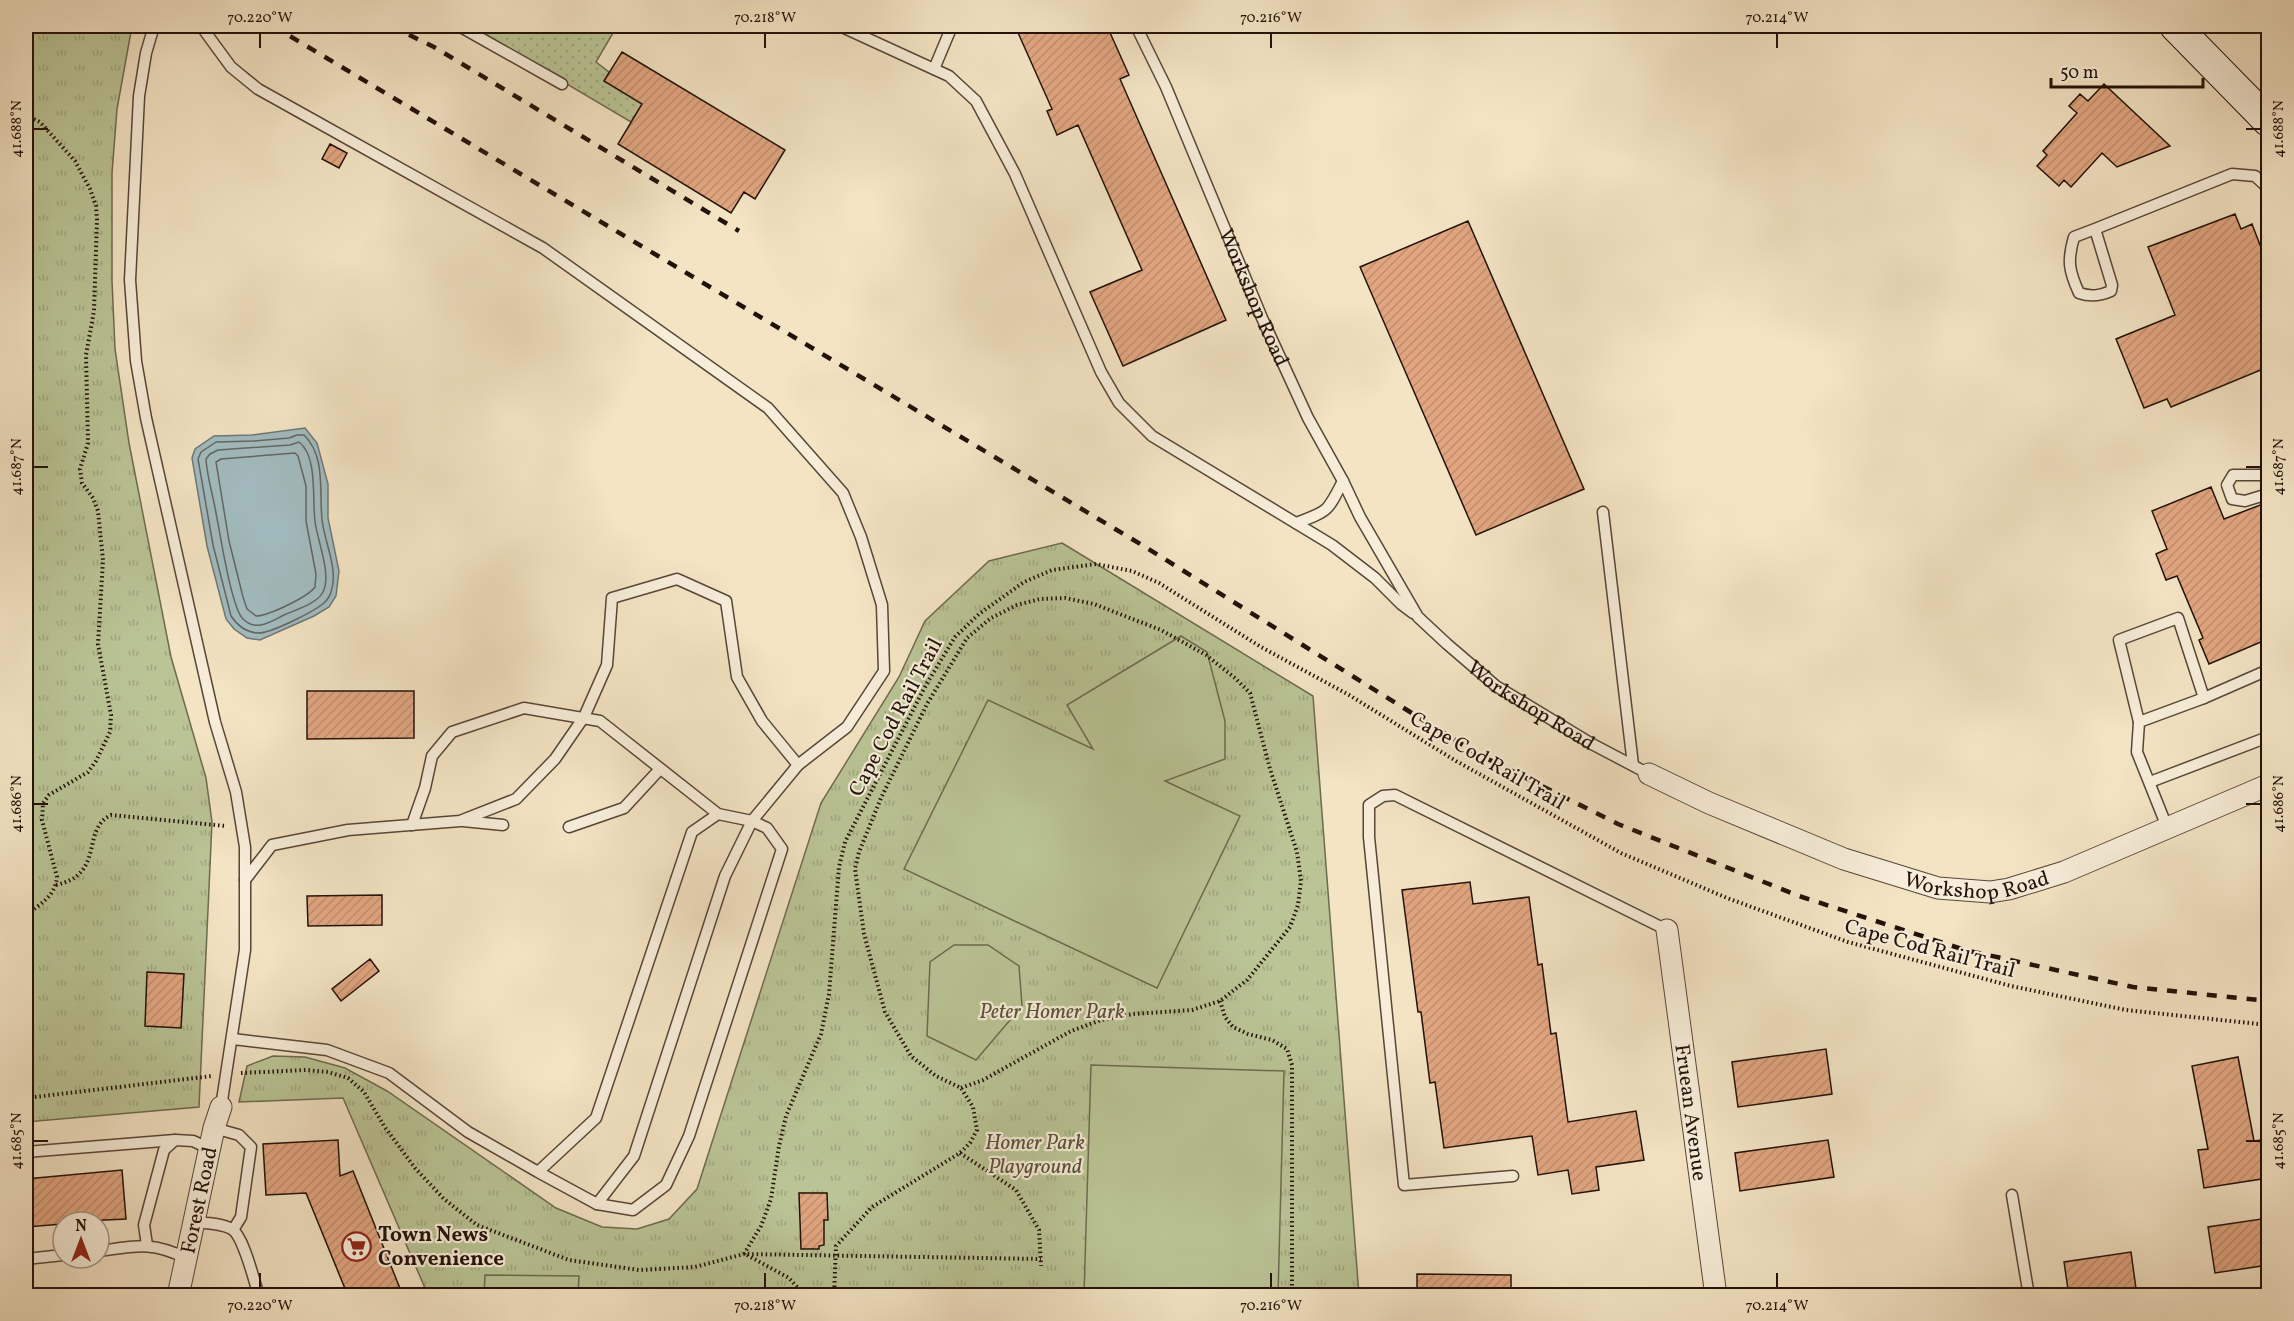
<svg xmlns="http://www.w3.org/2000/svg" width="2294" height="1321" font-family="Vollkorn,serif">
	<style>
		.grass { fill: url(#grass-dots); stroke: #6e6a4f; stroke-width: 1.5 }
		.park { fill: url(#park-tufts); stroke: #6e6a4f; stroke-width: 1.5 }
		.pitch { fill: #bac495; stroke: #6e6a4f; stroke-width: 1.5 }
		.water { fill: #a1bbbf; stroke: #6f7776; stroke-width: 1.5 }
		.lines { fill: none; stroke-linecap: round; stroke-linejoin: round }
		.shore { stroke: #626664; stroke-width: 1.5 }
		.building { fill: url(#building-hatch); stroke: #231109; stroke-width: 1.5 }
		.service-casing { stroke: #574638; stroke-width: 13 }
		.minor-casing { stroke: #574638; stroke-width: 23 }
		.secondary-casing { stroke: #231109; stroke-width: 32 }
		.path { stroke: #231109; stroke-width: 4; stroke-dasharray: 1.5 3; stroke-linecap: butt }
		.service { stroke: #f7edd9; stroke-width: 10 }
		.minor { stroke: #f7edd9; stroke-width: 21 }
		.secondary { stroke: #f7edd9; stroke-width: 30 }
		.rail { stroke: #231109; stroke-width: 4.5; stroke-dasharray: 10 10; stroke-linecap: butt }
		.ticks { fill: none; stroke: #231109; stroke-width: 2 }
		.labels { text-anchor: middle; stroke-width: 4.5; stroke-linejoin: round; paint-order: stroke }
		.street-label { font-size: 21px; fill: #231109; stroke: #f7edd9 }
		.park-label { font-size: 21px; font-style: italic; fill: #58503a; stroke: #f7edd9 }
		.poi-label { font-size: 21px; font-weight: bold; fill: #231109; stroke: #f7edd9; text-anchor: start }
		.neatline { fill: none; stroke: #231109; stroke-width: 2 }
		.ticks-label { font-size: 15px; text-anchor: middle; fill: #231109 }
	</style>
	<defs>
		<pattern id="grass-dots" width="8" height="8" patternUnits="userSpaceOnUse" patternTransform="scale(1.5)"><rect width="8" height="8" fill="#bac495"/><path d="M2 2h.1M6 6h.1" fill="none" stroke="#a0a77f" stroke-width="1.8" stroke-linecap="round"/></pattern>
		<pattern id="park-tufts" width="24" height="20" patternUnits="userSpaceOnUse" patternTransform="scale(1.5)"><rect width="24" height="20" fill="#bac495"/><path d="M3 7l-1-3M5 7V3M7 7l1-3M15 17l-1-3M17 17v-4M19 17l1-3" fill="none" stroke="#a0a77f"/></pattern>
		<pattern id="building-hatch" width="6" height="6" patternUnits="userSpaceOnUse" patternTransform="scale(1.5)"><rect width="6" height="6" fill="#e1a680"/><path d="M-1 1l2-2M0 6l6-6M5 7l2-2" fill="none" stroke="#c18e6d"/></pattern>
	</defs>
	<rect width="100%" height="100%" fill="#f3e4c4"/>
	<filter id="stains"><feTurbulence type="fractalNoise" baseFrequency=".00333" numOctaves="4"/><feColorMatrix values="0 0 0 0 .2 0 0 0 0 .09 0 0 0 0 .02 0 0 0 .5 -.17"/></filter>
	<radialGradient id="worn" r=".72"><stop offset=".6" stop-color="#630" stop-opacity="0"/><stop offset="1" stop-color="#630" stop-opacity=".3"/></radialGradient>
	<path class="grass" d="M469 26H617L596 62 609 72 604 81 643 103 631 122Z"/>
	<path class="park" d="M26 26H132L117 109 112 173V281L115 349 129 443 171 657 206 778 212 822 199 1107 26 1122Z
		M1062 543 1313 696 1359 1295H428L343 1098 239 1102 247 1066 273 1056 305 1057 345 1068 387 1091 556 1208 602 1227 637 1229 669 1219 697 1189 821 803 899 677 925 621 989 561Z"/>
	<path class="pitch" d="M1181 636 1207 652 1225 721V759L1165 781 1240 816 1157 988 904 869 988 700 1093 749 1067 705Z
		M954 945H988L1019 966 1022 1006 976 1060 927 1036 930 962Z
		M1091 1065 1284 1071 1278 1295H1084Z
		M485 1275 579 1276 578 1295H484Z"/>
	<path class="water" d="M305 428 317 443 328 484V518L339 571 336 596 329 607 314 616 260 640 247 638 234 629 226 619 207 546 192 458 195 449 214 436 252 435Z"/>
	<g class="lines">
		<path class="shore" d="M297 435H304C326 456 319 492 322 519 324 542 339 569 331 592 330 596 327 600 324 603 313 612 270 634 257 633 245 632 237 625 231 616L213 545 198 459 201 452 216 442 253 441 289 438Z
			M299 442C318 456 312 500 315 521 317 540 332 574 323 592 317 604 295 610 284 615 270 622 256 632 243 619 231 607 220 532 216 513 213 495 207 477 206 459L210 454 218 450 290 445Z
			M295 453 298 456 306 486V521L316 574 315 587C308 597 268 616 256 616L247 609 243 597 229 541 216 462 221 459Z"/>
	</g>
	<path class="building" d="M1015 26H1107L1129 75 1120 79 1226 320 1123 366 1090 292 1142 270 1078 125 1057 135 1047 111 1052 109Z
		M622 52 785 150 755 199 744 192 731 213 618 144 642 104 604 81Z
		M2104 84 2170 146 2117 167 2102 153 2071 187 2064 180 2059 186 2037 166 2047 155 2043 151 2077 113 2069 106 2080 94 2088 101Z
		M330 144 347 153 339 168 322 159Z
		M2235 214 2241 229 2252 224 2268 266V367L2171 407 2167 399 2144 408 2116 339 2175 315 2148 247Z
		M1468 221 1584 489 1476 535 1360 267Z
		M2211 487 2224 519 2268 502V639L2209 664 2199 640 2203 638 2177 576 2166 580 2156 554 2167 549 2152 511Z
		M307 691H414V738L307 739Z
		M1470 882 1473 904 1529 897 1538 965 1542 964 1551 1034 1556 1033 1568 1122 1636 1111 1644 1160 1596 1167 1599 1190 1572 1194 1568 1170 1538 1175 1532 1136 1444 1148 1435 1082 1430 1083 1421 1012H1418L1402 890Z
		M382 895V925L308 926 307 896Z
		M370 959 379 971 341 1001 332 989Z
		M147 972 184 974 181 1028 145 1026Z
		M1826 1049 1832 1094 1738 1107 1732 1062Z
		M2238 1057 2254 1141 2268 1139V1178L2204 1188 2198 1150 2208 1149 2192 1066Z
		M338 1140 340 1176 353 1171 403 1296H348L306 1193 266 1195 263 1144Z
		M1828 1140 1834 1177 1740 1191 1735 1153Z
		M122 1170 126 1219 63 1222V1224L26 1227V1179Z
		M799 1193H827L828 1220H824V1245L819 1246V1249H801Z
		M2268 1218V1265L2215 1273 2208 1227Z
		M2131 1252 2137 1296H2069L2064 1262Z
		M1417 1274 1511 1275V1296H1417Z"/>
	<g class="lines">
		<defs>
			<g id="service">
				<path d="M154 26 146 53 139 96 130 280 136 361 146 418 215 722 236 792 245 847V950L221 1107"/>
				<path d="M201 26 231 67 258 89 543 248 768 408 843 493 861 537 882 605 884 671 847 727 798 765 752 821 725 876 634 1156 597 1204"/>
				<path d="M459 26 562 84"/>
				<path d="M840 26 949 76 976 101 1015 174 1101 372 1119 403 1152 436 1332 545 1375 578 1401 604 1413 613"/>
				<path id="s1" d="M1136 26 1166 87 1262 318 1308 418 1343 481 1360 517 1418 617 1447 644 1496 686 1592 744 1649 774"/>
				<path d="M934 69 952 26"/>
				<path d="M2095 229 2112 285 2111 291C2100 296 2091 297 2079 293 2069 271 2067 261 2074 237L2095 229 2232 174 2255 176 2268 188"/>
				<path d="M2268 475H2233L2227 485 2232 499 2245 501 2268 494"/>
				<path d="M1603 512 1633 765"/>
				<path d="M1296 523C1329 511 1327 512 1343 481"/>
				<path d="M2139 722 2119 640 2178 618 2204 698"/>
				<path d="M2150 782 2268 737"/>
				<path d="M463 821 503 825"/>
				<path d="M412 825 425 788 432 756 452 732 524 708 600 721 718 814"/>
				<path d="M569 827 624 808 660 769"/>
				<path d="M2167 827 2137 752 2139 722 2204 698 2268 670"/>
				<path d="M245 880 272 845 348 830 460 821 516 799 555 759 584 717 607 665 612 598 677 579 726 601 737 677 762 721 798 765"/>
				<path d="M233 1039 327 1050 389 1073 468 1132 538 1172 597 1204 633 1210 666 1185 689 1136 782 849 767 828 752 821 718 814 692 832 596 1118 538 1172"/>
				<path d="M214 1128 239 1135 251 1147 241 1217 233 1230"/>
				<path d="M26 1152 175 1140"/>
				<path d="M1513 1176 1404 1185 1369 837V805L1383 796 1395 795 1667 930"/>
				<path d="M2012 1195 2029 1296"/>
				<path d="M194 1222C206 1223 221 1223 232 1229 244 1237 254 1281 259 1296"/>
				<path d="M147 1245 144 1225 164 1150 175 1140 193 1141 210 1149"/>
				<path d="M99 1251C136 1246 151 1241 186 1258"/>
				<path d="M26 1259 63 1255"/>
			</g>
			<g id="minor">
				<path id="s2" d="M1649 774 1709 803 1844 859 1938 888 1990 892 2009 889 2064 872 2268 785"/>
				<path id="s3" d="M1667 930 1716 1296"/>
				<path id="s4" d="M178 1296 214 1128 221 1107"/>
			</g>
			<path id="secondary" d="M2175 26 2268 121"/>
		</defs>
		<use href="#service" class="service-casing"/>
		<use href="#minor" class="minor-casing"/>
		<use href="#secondary" class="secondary-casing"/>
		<path class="path" d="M26 115 40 122 75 161 90 189 96 206 97 220 94 311 86 355 88 443 80 469 82 483 93 498 98 511 103 560 98 644 111 715 110 732 96 761 88 772 49 795 43 803 42 820 57 877C55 897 40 904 26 915
			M56 885C106 874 80 830 111 815L226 826
			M1220 1001 1225 1017 1233 1027 1248 1034 1272 1040 1287 1049 1292 1065V1296
			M241 1073 306 1070 328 1072 348 1078 364 1092 384 1126 415 1168 444 1199 477 1225 569 1260 639 1270 695 1267 744 1254 1041 1259
			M26 1098 212 1076
			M960 1153 1016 1190 1039 1230 1041 1266
			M744 1254 761 1226 771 1199 779 1146 786 1116 821 1034 829 994 839 867 845 842 926 685 955 637 979 614 1024 582 1052 570 1096 564 1132 571 1159 583 1261 647 1349 695 1456 761 1621 853 1727 898 1848 942 2011 986 2126 1010 2268 1025
			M747 1255 789 1278 805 1296
			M834 1296 836 1246 872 1207 960 1153 970 1143 977 1130 973 1107 961 1088 936 1076 911 1056 885 1012 864 934 855 869 859 852 881 798 927 704 967 638 991 618 1017 605 1040 599 1065 598 1094 604 1161 630 1206 655 1235 678 1250 693 1270 769 1297 852 1301 881 1298 905 1290 927 1269 953 1247 980 1220 1001 1192 1010 1133 1014 1101 1020 1071 1031 983 1080 961 1088"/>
		<use href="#service" class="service"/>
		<use href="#minor" class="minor"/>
		<use href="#secondary" class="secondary"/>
		<path class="rail" d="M273 26 1142 545 1476 753 1618 824 1799 896 1965 950 2133 987 2268 1001
			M391 26 434 47 739 231"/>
	</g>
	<path class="ticks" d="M260 33V48M765 33V48M1271 33V48M1777 33V48M33 129H48M2246 129H2261M33 467H48M2246 467H2261M33 804H48M2246 804H2261M33 1141H48M2246 1141H2261M260 1273V1288M765 1273V1288M1271 1273V1288M1777 1273V1288"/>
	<defs>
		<symbol id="supermarket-ring" viewBox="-11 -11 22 22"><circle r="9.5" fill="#f7edd9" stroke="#8f2418" stroke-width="1.5"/><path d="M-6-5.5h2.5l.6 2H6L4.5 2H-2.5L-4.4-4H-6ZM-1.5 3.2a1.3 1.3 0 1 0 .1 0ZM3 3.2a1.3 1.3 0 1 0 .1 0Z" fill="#8f2418"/></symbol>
	</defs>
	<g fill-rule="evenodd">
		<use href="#supermarket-ring" x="340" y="1230" width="33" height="33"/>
	</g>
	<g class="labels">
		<g class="street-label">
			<text dy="7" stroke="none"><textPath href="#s1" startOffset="296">Workshop Road</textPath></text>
			<text dy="7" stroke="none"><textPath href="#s1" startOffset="800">Workshop Road</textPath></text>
			<text transform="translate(895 717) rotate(-62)" y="7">Cape Cod Rail Trail</text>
			<text transform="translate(1488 760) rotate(30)" y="7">Cape Cod Rail Trail</text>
			<text dy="7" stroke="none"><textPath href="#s2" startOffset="350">Workshop Road</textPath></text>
			<text transform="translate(1930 948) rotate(15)" y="7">Cape Cod Rail Trail</text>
			<text dy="7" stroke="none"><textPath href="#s3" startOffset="184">Fruean Avenue</textPath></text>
			<text dy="7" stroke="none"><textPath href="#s4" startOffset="98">Forest Road</textPath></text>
		</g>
		<g class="park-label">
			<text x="1052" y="1018">Peter Homer Park</text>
			<text x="1035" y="1149">Homer Park<tspan x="1035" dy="24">Playground</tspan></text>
		</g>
		<g class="poi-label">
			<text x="378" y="1241">Town News<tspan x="378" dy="24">Convenience</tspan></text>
		</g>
	</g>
	<rect width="2294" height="1321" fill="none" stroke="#f3e4c4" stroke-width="66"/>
	<g transform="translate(81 1240)"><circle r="28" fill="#f7edd9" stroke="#a29586" stroke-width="1.5"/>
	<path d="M0-4.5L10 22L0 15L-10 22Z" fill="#8f2418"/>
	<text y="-9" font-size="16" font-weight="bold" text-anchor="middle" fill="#231109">N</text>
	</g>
	<path d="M2051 78v9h152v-9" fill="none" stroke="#231109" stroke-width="3"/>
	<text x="2060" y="78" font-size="18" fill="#231109" stroke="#f7edd9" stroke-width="4.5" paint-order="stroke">50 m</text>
	<rect x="33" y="33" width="2228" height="1255" class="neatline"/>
	<g class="ticks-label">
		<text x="260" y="22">70.220°W</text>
		<text x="765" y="22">70.218°W</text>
		<text x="1271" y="22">70.216°W</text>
		<text x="1777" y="22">70.214°W</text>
		<text transform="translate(16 129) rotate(-90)" y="5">41.688°N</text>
		<text transform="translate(2278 129) rotate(-90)" y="5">41.688°N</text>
		<text transform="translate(16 467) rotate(-90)" y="5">41.687°N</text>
		<text transform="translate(2278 467) rotate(-90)" y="5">41.687°N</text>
		<text transform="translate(16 804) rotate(-90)" y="5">41.686°N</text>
		<text transform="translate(2278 804) rotate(-90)" y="5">41.686°N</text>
		<text transform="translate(16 1141) rotate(-90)" y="5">41.685°N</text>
		<text transform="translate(2278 1141) rotate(-90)" y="5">41.685°N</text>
		<text x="260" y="1310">70.220°W</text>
		<text x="765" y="1310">70.218°W</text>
		<text x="1271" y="1310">70.216°W</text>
		<text x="1777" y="1310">70.214°W</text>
	</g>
	<rect width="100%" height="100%" filter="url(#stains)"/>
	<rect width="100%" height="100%" fill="url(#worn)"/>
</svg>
